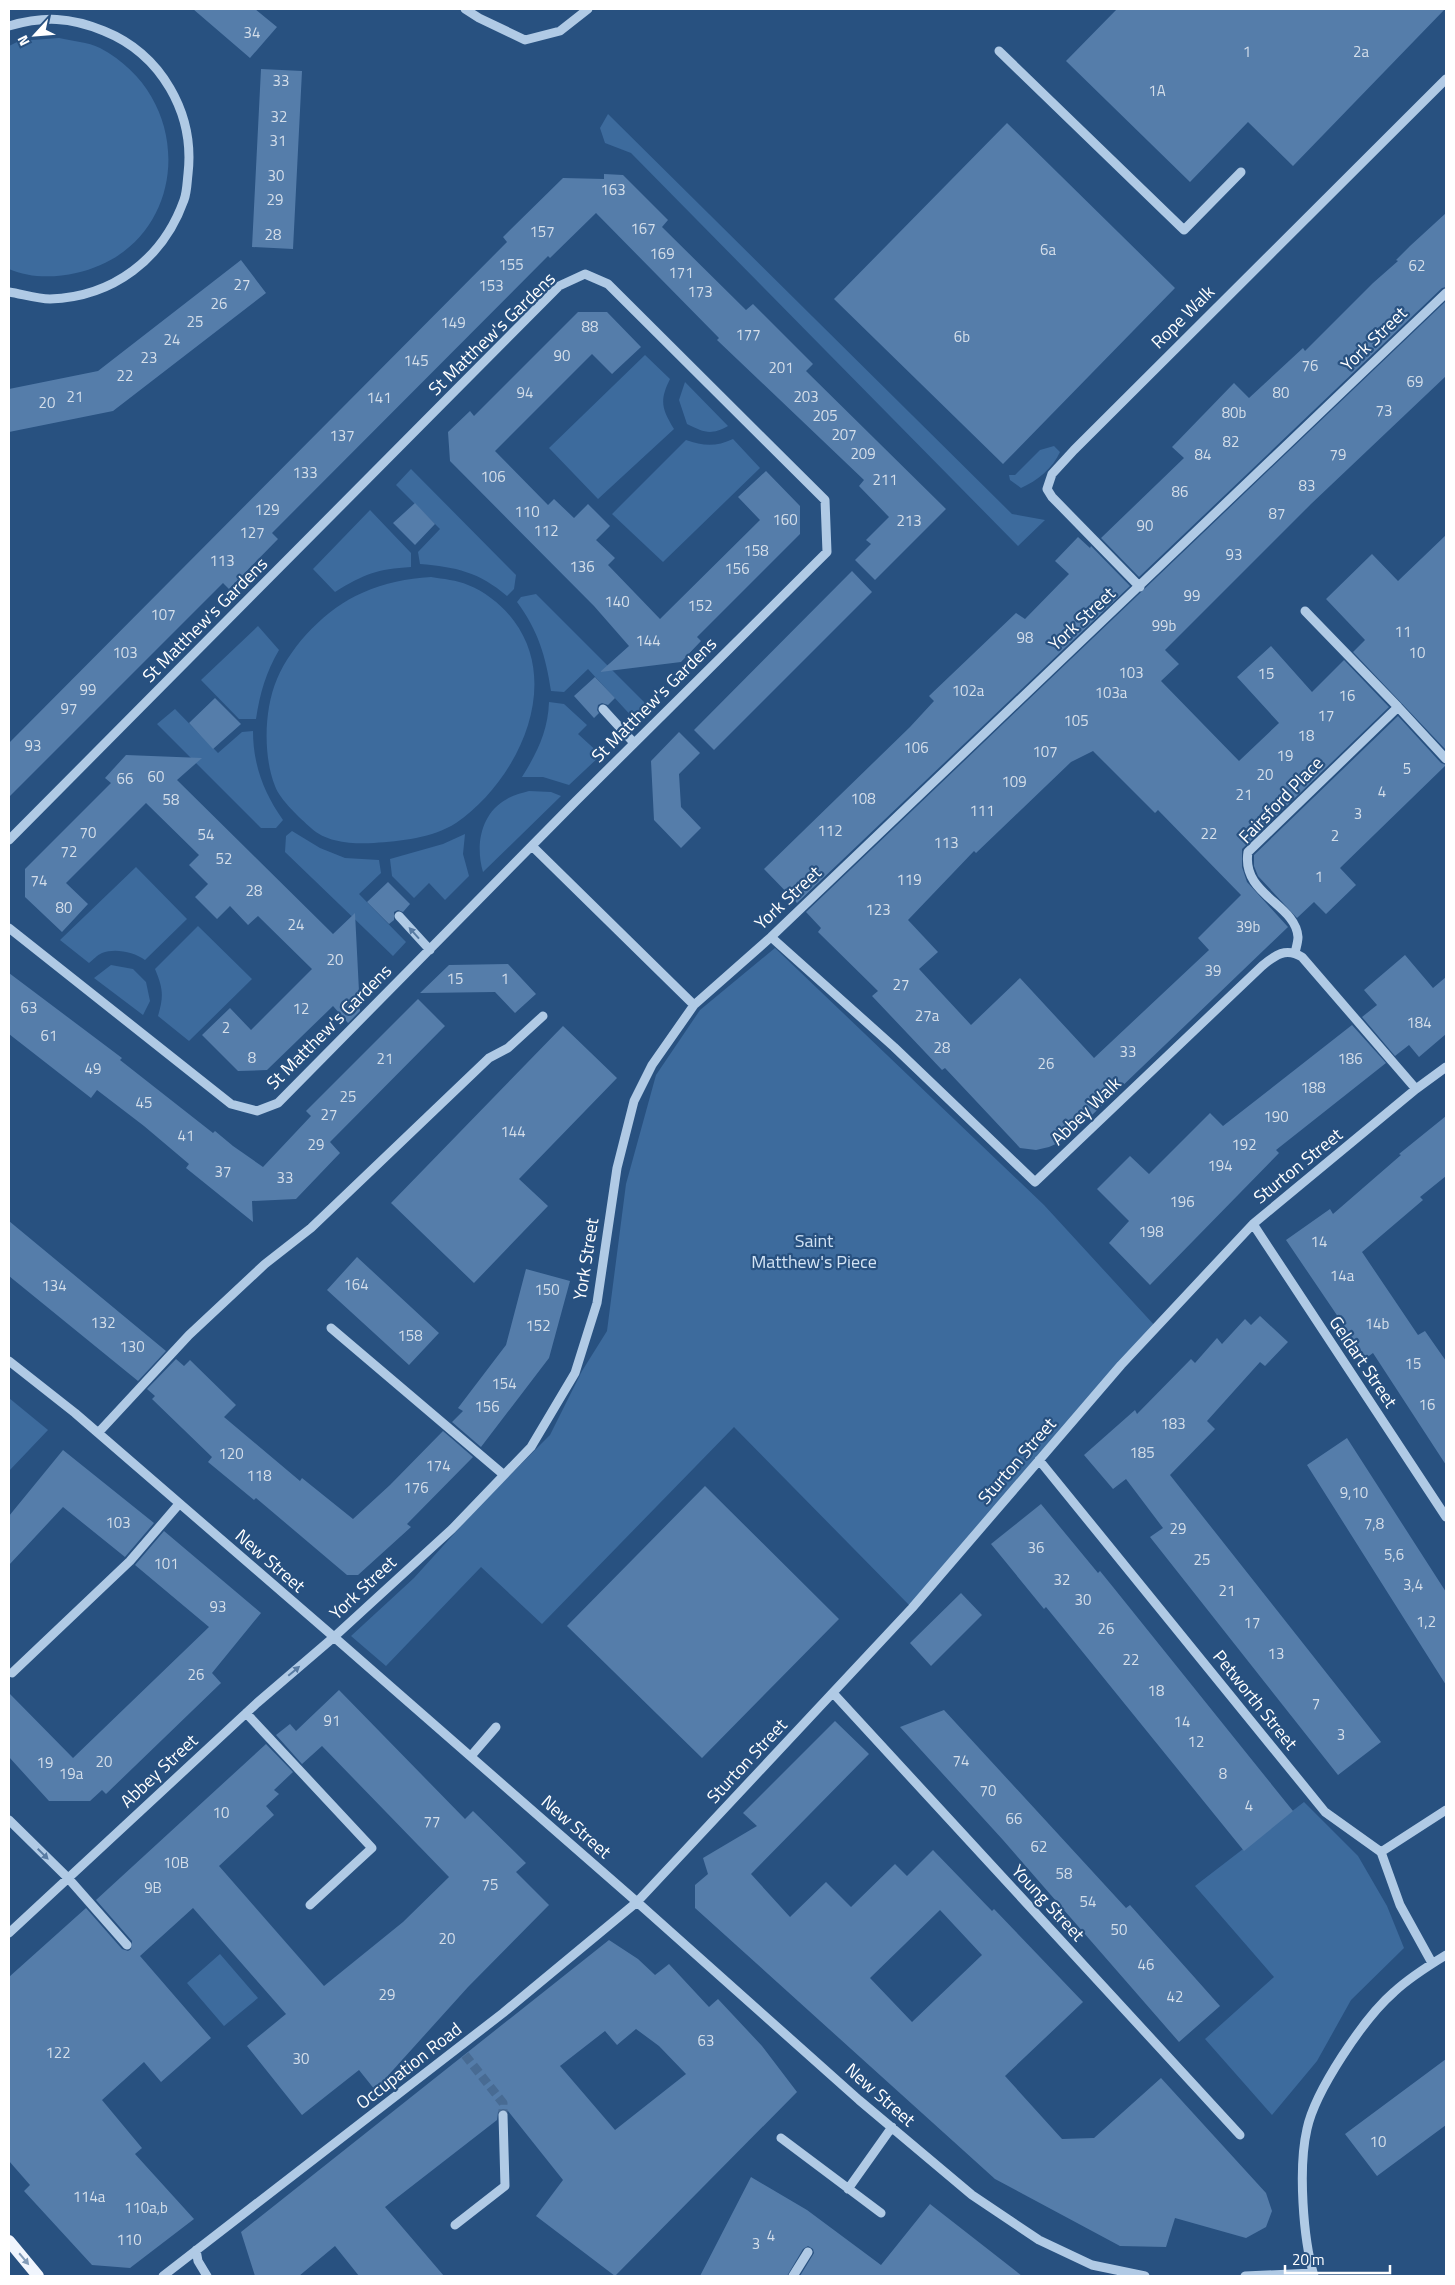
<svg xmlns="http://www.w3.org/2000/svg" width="1455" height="2285" font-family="'Titillium Web',sans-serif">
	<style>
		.green { fill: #3d6b9d }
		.building { fill: #557daa; fill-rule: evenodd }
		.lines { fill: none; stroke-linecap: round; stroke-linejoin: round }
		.minor-tunnel { stroke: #486b93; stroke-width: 9; stroke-dasharray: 9 4.5; stroke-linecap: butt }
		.minor { stroke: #b0cae5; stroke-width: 9 }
		.major { stroke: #f0f5fd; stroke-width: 12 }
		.oneway { fill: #587ba3 }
		.oneway2 { fill: #829bb8 }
		.labels { text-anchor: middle; stroke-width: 4.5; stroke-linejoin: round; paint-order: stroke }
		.number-label { font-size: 15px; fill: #d4deea }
		.street-label { font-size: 18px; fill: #fff; stroke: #285180 }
		.park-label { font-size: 18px; fill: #d2e3f4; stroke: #285180 }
	</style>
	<rect width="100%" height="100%" fill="#285180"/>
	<path class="green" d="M59 38C72 41 88 42 100 48 200 101 189 248 76 273 54 278 29 278 9 269V46L19 41Z
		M608 114 1012 514 1045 520 1018 546 631 153 605 143 600 128Z
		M645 355 670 379C659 401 662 409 674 429L598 499 549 448Z
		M685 382 728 426C710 436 704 432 687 424L679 400Z
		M733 439 760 468 663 562 612 514 686 440C703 446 716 447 733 439Z
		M1054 446 1060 452C1053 468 1037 481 1021 488L1010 480 1009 475H1015L1040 450Z
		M411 469 516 575 514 589 507 596C479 572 456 567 420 564L418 552 440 529 396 485Z
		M370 510 411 553V567C377 569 364 574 335 592L313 569Z
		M431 577C443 579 457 580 468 585 486 592 503 606 514 621 563 687 516 782 456 823 433 838 400 841 374 843 353 844 327 843 311 828 300 818 280 800 275 786 263 756 264 709 277 679 292 644 327 608 362 593 386 582 406 579 431 577Z
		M536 594 650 708 636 721 588 669 564 692 551 691C546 657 538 630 517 602L521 597Z
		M258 626 279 650C266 672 260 693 256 719H239L201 680Z
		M549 702 564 704 587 725 578 734 601 755 569 785 543 777H522C537 753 548 731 549 702Z
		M175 709 218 753 242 732 253 731C253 765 264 793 283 820L276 828H261L157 724Z
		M529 791 551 792 561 796 483 872C475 845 481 813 507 799 513 795 522 793 529 791Z
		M292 831 320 848 345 858 379 860 381 873 359 894 406 942 393 956 285 852 286 836Z
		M465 834 463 854 469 876 445 900 429 883 414 898 392 876 390 859 443 844Z
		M136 867 187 919 145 960C134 952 115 948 102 953 97 955 93 960 89 963L60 940Z
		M198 926 252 979 189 1041 158 1016C164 996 163 988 155 969Z
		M775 948 1044 1205 1156 1327 912 1608 734 1427 542 1624 481 1567 386 1666 351 1636 414 1578 481 1504 550 1435 582 1371 607 1331 626 1184 656 1075 700 1010Z
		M111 965 133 969 146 982 150 1001 143 1015 94 978Z
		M9 1398 48 1430 9 1471Z
		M1304 1802 1358 1856 1387 1906 1404 1948 1351 2000 1317 2061 1272 2115 1205 2039 1274 1977 1195 1886Z
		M220 1954 258 1998 224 2026 187 1983Z"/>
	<path class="building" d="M193 9H255L277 27 250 58Z
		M1117 9H1445L1293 166 1248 122 1190 182 1066 61Z
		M261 69 302 71 293 249 252 247Z
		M1007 123 1175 288 1003 464 834 299Z
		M604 174 623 175 668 220 662 227 746 310 753 304 813 364 806 371 946 509 875 580 855 560 871 544 866 540 889 517 859 486 864 480 717 340 719 338 596 213 550 258 548 256 272 533 278 539 229 589 223 583 9 797V743L507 242 503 237 563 178 604 179Z
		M1446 213V287L1442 288 1139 577 1101 538 1184 458 1172 447 1234 383 1249 398 1303 348 1305 351 1373 283 1398 261 1396 260 1410 246Z
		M241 260 266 293 113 411 9 432V389L98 371Z
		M1446 301V376L1311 504 1165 650 1179 664 1161 681 1239 761 1279 723 1237 677 1271 646 1312 692 1344 660 1389 707 1242 849V867L1247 882 1288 927 1067 1139 1049 1147 1036 1150 1020 1148 945 1068 942 1070 872 996 878 991 818 932 821 928 806 912ZM1093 751 1155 813 1158 810 1241 895 1198 938 1209 950 1094 1058 1020 978 971 1025 919 969 938 952 908 920 974 851 976 853 1071 762Z
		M578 312H607L641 347 612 374 592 354 495 451 548 505 554 499 574 518 588 504 610 526 596 540 615 558 608 565 660 619 760 520 738 497 766 471 800 506V534L697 637 701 641 681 662 600 672 629 646 594 606 450 461 448 432 470 411 474 416Z
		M415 503 435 524 415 545 393 523Z
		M1446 535V750L1353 652 1365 640 1326 599 1372 554 1398 581Z
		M1078 537 1090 548 1091 546 1130 586 797 903 764 869 910 727 934 701 929 696 1016 613 1025 619 1069 574 1055 561Z
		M852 571 872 592 714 750 694 730Z
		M595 677 615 698 608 705 602 703 598 705 597 710 599 713 594 718 574 696Z
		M215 698 241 724 213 749 189 723Z
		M1398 716 1441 763 1446 765 1340 868 1356 885 1326 914 1314 902 1297 918 1258 876 1254 866V855Z
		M679 732 700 753 679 774 681 807 701 828 681 848 654 820 651 761Z
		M126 755 202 758 177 780 333 934 355 913 360 1011 348 1023 333 1006 267 1070 238 1071 202 1035 230 1008 251 1030 312 969 258 916 248 925 230 906 217 919 195 897 208 884 189 865 199 855 146 803 66 883 88 904 62 932 25 897V869L111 783 105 778Z
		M388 882 410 904 403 912 398 910 394 912V920L389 924 367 902Z
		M1405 955 1433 988 1446 977V1034L1419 1057 1409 1045 1395 1056 1362 1017 1377 1005 1364 990Z
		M508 964 536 994 515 1013 495 992 420 993 449 965Z
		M9 973 122 1058 120 1060 213 1133 215 1131 233 1146 263 1167 311 1116 306 1111 418 999 445 1026 330 1142 340 1153 296 1199 252 1201 253 1222 186 1168 189 1164 144 1126 97 1090 91 1098 9 1034Z
		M1352 1025 1386 1063 1276 1150 1279 1153 1150 1285 1109 1243 1129 1221 1097 1189 1130 1156 1149 1174 1210 1113 1223 1126Z
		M563 1026 617 1078 519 1179 548 1206 474 1283 391 1203Z
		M1446 1116V1176L1420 1197 1423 1200 1362 1252 1418 1335 1425 1331 1446 1361V1465L1373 1353 1366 1358 1286 1240 1330 1209 1333 1214 1401 1155 1399 1154Z
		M9 1221 166 1351 138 1381 9 1276Z
		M357 1257 439 1333 409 1365 327 1290Z
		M526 1269 570 1281 549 1358 481 1447 452 1422 463 1411 458 1408 506 1345Z
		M1260 1316 1288 1342 1265 1366 1260 1362 1207 1421 1215 1429 1170 1475 1381 1742 1338 1775 1150 1537 1163 1528 1126 1479 1113 1489 1084 1455 1135 1410 1137 1414 1191 1359 1195 1363 1217 1338 1222 1344 1245 1319 1251 1325Z
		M176 1359 184 1366 190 1360 236 1405 224 1417 300 1481 302 1478 353 1519 390 1485 443 1431 473 1457 407 1524 411 1527 358 1575H347L256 1498 254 1500 208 1462 212 1457 152 1399 155 1396 147 1389Z
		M1347 1438 1446 1592V1685L1307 1465Z
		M63 1450 154 1523 125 1557 63 1507 9 1565V1516Z
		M705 1486 839 1619 702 1758 567 1626Z
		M1041 1504 1098 1573 1100 1571 1113 1587 1293 1811 1244 1851 1064 1629 1046 1607 1044 1609 991 1544Z
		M164 1531 261 1613 212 1673 221 1683 106 1794 102 1790 90 1801H49L9 1757V1693L73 1758 209 1627 135 1565Z
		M961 1593 982 1615 931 1666 910 1643Z
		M339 1690 465 1819 473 1811 526 1863 516 1872 549 1905 468 1987 375 2090 359 2070 302 2115 247 2046 286 2014 193 1908 140 1956 211 2038 161 2082 144 2062 102 2100 142 2148 135 2154 194 2219 130 2268 92 2265 24 2191 30 2185 9 2161V1977L86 1908 122 1949 128 1951 131 1949 132 1941 96 1900 266 1744 293 1772 274 1790 279 1794 266 1806 274 1815 219 1866 324 1986 403 1922 449 1877 322 1746 302 1764 276 1735 290 1724 296 1731Z
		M944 1710 1126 1908 1130 1905 1220 2006 1179 2042 1003 1840 900 1727Z
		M835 1721 869 1754 751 1874 790 1917 826 1882 851 1907 895 1864 907 1876 933 1850 992 1911 994 1909 1083 2002 1005 2076 1062 2139 1094 2138 1161 2078 1266 2193 1272 2211 1266 2227 1246 2238 1175 2218 1166 2247 1120 2246 995 2179 695 1908V1885L708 1874 703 1858 757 1826 743 1813ZM940 1910 982 1955 912 2022 870 1978Z
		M609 1940 638 1959 655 1975 669 1964 709 2007 718 1999 762 2046 797 2092 615 2276 536 2216 563 2180 508 2111 503 2109 498 2112 497 2120 385 2207 444 2276H359L335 2246 299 2276H255L241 2232ZM636 2029 659 2046 686 2074 615 2130 560 2066 605 2031 617 2045Z
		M1446 2059V2125L1377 2176 1345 2134Z
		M751 2177 807 2210 881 2265 930 2204 1022 2276H800L814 2253 813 2249 808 2246 803 2249 787 2276H700Z"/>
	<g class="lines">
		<path class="minor-tunnel" d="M465 2055 503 2103V2115"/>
		<path class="minor" d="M465 9 479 18 525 40 560 31 588 9
			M9 26C44 16 70 17 104 31 161 54 195 113 188 174 187 182 187 192 184 200 163 259 113 297 50 299 37 299 22 294 9 292
			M999 51 1184 230 1241 172
			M1140 587 1052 497 1047 489 1052 474 1074 450 1446 79
			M1398 707 1446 759
			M603 709 634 743
			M9 840 559 286 585 274 608 284 825 500 827 552 576 801 278 1103 257 1111 231 1104 9 928
			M532 846 694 1005
			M399 916 430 950
			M771 937 894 1047 1035 1182 1262 966C1275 955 1286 947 1302 957L1416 1089
			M1295 953C1296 948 1298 942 1298 937 1296 904 1241 895 1248 852L1398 707 1305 611
			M1253 1224 1446 1517
			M331 1328 504 1475
			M9 1361 75 1413 334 1637 637 1902 859 2100 972 2195 1039 2240 1092 2265 1145 2276
			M98 1433 189 1335 265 1264 311 1228 489 1058 508 1048 543 1016
			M1039 1460 1325 1812 1381 1852 1400 1905 1432 1963
			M12 1673 130 1561 179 1504
			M833 1693 1240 2135
			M246 1713 372 1848 310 1905
			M471 1756 496 1727
			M9 1820 68 1878 127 1945
			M1381 1852 1446 1810
			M9 1933 257 1703 334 1637 452 1529 531 1447 575 1373 597 1303 617 1168 634 1101 652 1065 694 1005 771 937 1446 293
			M781 2138 881 2213
			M848 2189 892 2127
			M455 2225 505 2186 503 2115
			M196 2250 198 2261 207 2276
			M163 2276 503 2013 637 1902 912 1608 1121 1365 1253 1224 1416 1089 1446 1067
			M793 2276 808 2252
			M1245 2276 1313 2273
			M1314 2276C1303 2238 1298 2168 1307 2129 1315 2091 1364 2018 1394 1992 1409 1978 1428 1966 1446 1955"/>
		<path class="major" d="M9 2241 38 2276"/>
	</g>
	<defs><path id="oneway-solid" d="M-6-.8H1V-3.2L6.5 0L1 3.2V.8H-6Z" transform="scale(1.25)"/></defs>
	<g class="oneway">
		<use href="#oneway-solid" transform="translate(414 933) rotate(-132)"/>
		<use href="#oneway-solid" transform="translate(294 1671) rotate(-40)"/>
		<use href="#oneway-solid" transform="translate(43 1854) rotate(45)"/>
	</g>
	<use class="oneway2" href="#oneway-solid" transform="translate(24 2259) rotate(50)"/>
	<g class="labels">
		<g class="number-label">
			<text x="252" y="38">34</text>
			<text x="1247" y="57">1</text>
			<text x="1361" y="57">2a</text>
			<text x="281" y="86">33</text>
			<text x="1157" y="96">1A</text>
			<text x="279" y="122">32</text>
			<text x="278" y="146">31</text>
			<text x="276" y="181">30</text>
			<text x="613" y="195">163</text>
			<text x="275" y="205">29</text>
			<text x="643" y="234">167</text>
			<text x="542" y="237">157</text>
			<text x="273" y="240">28</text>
			<text x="1048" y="255">6a</text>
			<text x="662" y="259">169</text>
			<text x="511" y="270">155</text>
			<text x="1417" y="271">62</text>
			<text x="681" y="278">171</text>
			<text x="242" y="290">27</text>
			<text x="491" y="291">153</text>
			<text x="700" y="297">173</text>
			<text x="219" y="309">26</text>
			<text x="195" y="327">25</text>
			<text x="453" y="328">149</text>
			<text x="590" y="332">88</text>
			<text x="748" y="340">177</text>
			<text x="962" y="342">6b</text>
			<text x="172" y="345">24</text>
			<text x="562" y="361">90</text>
			<text x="149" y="363">23</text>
			<text x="416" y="366">145</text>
			<text x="1310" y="371">76</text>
			<text x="781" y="373">201</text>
			<text x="125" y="381">22</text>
			<text x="1415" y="387">69</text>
			<text x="525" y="398">94</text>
			<text x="1281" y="398">80</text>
			<text x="75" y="402">21</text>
			<text x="806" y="402">203</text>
			<text x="379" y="403">141</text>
			<text x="47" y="408">20</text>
			<text x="1384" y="416">73</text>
			<text x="1234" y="418">80b</text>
			<text x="825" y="421">205</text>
			<text x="844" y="440">207</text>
			<text x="342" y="441">137</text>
			<text x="1231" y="447">82</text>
			<text x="863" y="459">209</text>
			<text x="1203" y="460">84</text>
			<text x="1338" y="460">79</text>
			<text x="305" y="478">133</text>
			<text x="493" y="482">106</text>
			<text x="885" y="485">211</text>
			<text x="1307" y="491">83</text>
			<text x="1180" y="497">86</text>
			<text x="267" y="515">129</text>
			<text x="527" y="517">110</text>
			<text x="1277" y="519">87</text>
			<text x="785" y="525">160</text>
			<text x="909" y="526">213</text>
			<text x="1145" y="531">90</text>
			<text x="546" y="536">112</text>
			<text x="252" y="538">127</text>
			<text x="756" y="556">158</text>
			<text x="1234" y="560">93</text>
			<text x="222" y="566">113</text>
			<text x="582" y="572">136</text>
			<text x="737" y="574">156</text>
			<text x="1192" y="601">99</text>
			<text x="617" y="607">140</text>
			<text x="700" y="611">152</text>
			<text x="163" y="620">107</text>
			<text x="1164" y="631">99b</text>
			<text x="1403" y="637">11</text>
			<text x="1025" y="643">98</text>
			<text x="648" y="646">144</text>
			<text x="125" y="658">103</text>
			<text x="1417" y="658">10</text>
			<text x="1131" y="678">103</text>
			<text x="1266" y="679">15</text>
			<text x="88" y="695">99</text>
			<text x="968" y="696">102a</text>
			<text x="1111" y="698">103a</text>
			<text x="1347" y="701">16</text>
			<text x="69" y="714">97</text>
			<text x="1326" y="721">17</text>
			<text x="1076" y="726">105</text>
			<text x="1306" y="741">18</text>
			<text x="33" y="751">93</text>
			<text x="916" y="753">106</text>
			<text x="1045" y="757">107</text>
			<text x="1285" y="761">19</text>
			<text x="1407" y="774">5</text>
			<text x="1265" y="780">20</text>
			<text x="156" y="782">60</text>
			<text x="125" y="784">66</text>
			<text x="1014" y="787">109</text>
			<text x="1382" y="797">4</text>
			<text x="1244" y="800">21</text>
			<text x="863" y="804">108</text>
			<text x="171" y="805">58</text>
			<text x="982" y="816">111</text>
			<text x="1358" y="819">3</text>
			<text x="830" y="836">112</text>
			<text x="88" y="838">70</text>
			<text x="1209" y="839">22</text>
			<text x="206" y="840">54</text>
			<text x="1335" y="841">2</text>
			<text x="946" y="848">113</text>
			<text x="69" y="857">72</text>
			<text x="224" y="864">52</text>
			<text x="1319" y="882">1</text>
			<text x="909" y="885">119</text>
			<text x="39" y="886">74</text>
			<text x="254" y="896">28</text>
			<text x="64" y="913">80</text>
			<text x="878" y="915">123</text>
			<text x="296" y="930">24</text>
			<text x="1248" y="932">39b</text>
			<text x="335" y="965">20</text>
			<text x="1213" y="976">39</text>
			<text x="455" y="984">15</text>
			<text x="505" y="984">1</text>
			<text x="901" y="990">27</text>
			<text x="29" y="1013">63</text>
			<text x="301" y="1014">12</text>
			<text x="927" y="1021">27a</text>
			<text x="1419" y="1028">184</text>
			<text x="226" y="1033">2</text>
			<text x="49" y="1041">61</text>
			<text x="942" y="1053">28</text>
			<text x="1128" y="1057">33</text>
			<text x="252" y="1063">8</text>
			<text x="385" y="1064">21</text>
			<text x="1350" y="1064">186</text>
			<text x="1046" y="1069">26</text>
			<text x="93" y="1074">49</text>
			<text x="1313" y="1093">188</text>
			<text x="348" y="1102">25</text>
			<text x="144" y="1108">45</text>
			<text x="329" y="1120">27</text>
			<text x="1276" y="1122">190</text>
			<text x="513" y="1137">144</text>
			<text x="186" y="1141">41</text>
			<text x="316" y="1150">29</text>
			<text x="1244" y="1150">192</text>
			<text x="1220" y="1171">194</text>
			<text x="223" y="1177">37</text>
			<text x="285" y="1183">33</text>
			<text x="1182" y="1207">196</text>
			<text x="1151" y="1237">198</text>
			<text x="1319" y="1247">14</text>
			<text x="1342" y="1281">14a</text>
			<text x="356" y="1290">164</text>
			<text x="54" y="1291">134</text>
			<text x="547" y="1295">150</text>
			<text x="103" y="1328">132</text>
			<text x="1377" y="1329">14b</text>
			<text x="538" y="1331">152</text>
			<text x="410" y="1341">158</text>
			<text x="132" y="1352">130</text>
			<text x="1413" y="1369">15</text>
			<text x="504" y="1389">154</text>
			<text x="1427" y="1410">16</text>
			<text x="487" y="1412">156</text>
			<text x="1173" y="1429">183</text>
			<text x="1142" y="1458">185</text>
			<text x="231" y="1459">120</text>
			<text x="438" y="1471">174</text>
			<text x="259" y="1481">118</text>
			<text x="416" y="1493">176</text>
			<text x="1354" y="1498">9,10</text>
			<text x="118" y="1528">103</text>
			<text x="1374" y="1529">7,8</text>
			<text x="1178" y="1534">29</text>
			<text x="1036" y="1553">36</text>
			<text x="1394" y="1560">5,6</text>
			<text x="1202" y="1565">25</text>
			<text x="166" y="1569">101</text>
			<text x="1062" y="1585">32</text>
			<text x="1413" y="1590">3,4</text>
			<text x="1227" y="1596">21</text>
			<text x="1083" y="1605">30</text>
			<text x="218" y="1612">93</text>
			<text x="1426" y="1627">1,2</text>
			<text x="1252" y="1628">17</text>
			<text x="1106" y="1634">26</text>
			<text x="1276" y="1659">13</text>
			<text x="1131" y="1665">22</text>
			<text x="196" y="1680">26</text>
			<text x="1156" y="1696">18</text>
			<text x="1316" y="1709">7</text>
			<text x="332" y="1726">91</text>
			<text x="1182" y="1727">14</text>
			<text x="1341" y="1740">3</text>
			<text x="1196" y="1747">12</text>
			<text x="961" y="1766">74</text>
			<text x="104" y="1767">20</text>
			<text x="45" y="1768">19</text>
			<text x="71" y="1779">19a</text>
			<text x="1223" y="1779">8</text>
			<text x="988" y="1796">70</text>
			<text x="1249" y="1811">4</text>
			<text x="221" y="1818">10</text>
			<text x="1014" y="1824">66</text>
			<text x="432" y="1827">77</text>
			<text x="1039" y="1852">62</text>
			<text x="176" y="1868">10B</text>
			<text x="1064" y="1879">58</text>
			<text x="490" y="1890">75</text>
			<text x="153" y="1893">9B</text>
			<text x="1088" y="1907">54</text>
			<text x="1119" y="1935">50</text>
			<text x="447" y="1944">20</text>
			<text x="1146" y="1970">46</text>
			<text x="387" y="2000">29</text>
			<text x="1175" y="2002">42</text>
			<text x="706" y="2046">63</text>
			<text x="58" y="2058">122</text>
			<text x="301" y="2064">30</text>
			<text x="1378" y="2147">10</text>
			<text x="89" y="2202">114a</text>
			<text x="146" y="2213">110a,b</text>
			<text x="771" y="2241">4</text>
			<text x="129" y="2245">110</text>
			<text x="756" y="2249">3</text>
		</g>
		<g class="street-label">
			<text transform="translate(1183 317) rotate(-45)" y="6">Rope Walk</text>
			<text transform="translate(492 334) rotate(-44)" y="6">St Matthew's Gardens</text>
			<text transform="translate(1374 339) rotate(-44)" y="6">York Street</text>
			<text transform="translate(1082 619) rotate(-43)" y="6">York Street</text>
			<text transform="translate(205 620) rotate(-45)" y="6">St Matthew's Gardens</text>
			<text transform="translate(654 700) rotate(-45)" y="6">St Matthew's Gardens</text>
			<text transform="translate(1281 800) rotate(-46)" y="6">Fairsford Place</text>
			<text transform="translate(788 898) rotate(-43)" y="6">York Street</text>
			<text transform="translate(329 1027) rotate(-45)" y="6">St Matthew's Gardens</text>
			<text transform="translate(1086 1111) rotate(-44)" y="6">Abbey Walk</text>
			<text transform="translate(1298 1166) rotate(-39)" y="6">Sturton Street</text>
			<text transform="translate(586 1259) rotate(-81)" y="6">York Street</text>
			<text transform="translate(1363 1362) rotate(56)" y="6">Geldart Street</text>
			<text transform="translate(1017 1461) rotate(-49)" y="6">Sturton Street</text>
			<text transform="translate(270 1561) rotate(41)" y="6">New Street</text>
			<text transform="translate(363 1588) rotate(-43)" y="6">York Street</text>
			<text transform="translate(1255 1700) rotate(51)" y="6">Petworth Street</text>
			<text transform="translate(747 1761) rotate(-47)" y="6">Sturton Street</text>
			<text transform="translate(159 1771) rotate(-43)" y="6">Abbey Street</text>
			<text transform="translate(576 1827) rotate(41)" y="6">New Street</text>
			<text transform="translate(1048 1903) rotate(47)" y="6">Young Street</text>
			<text transform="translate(409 2066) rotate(-38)" y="6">Occupation Road</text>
			<text transform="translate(880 2095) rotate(41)" y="6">New Street</text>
		</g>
		<g class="park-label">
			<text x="814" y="1247">Saint<tspan x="814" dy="21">Matthew's Piece</tspan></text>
		</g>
	</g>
	<rect width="1455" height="2285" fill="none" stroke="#ffffff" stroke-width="20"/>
	<g transform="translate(35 35) rotate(244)" stroke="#285180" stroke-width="4" paint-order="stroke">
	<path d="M0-4L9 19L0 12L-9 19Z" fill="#ffffff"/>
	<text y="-8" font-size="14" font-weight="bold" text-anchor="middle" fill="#ffffff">N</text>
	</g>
	<path d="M1285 2265v8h105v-8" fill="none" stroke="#ffffff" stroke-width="2.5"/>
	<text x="1292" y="2265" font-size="15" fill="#ffffff" stroke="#285180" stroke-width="4" paint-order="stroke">20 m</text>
</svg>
